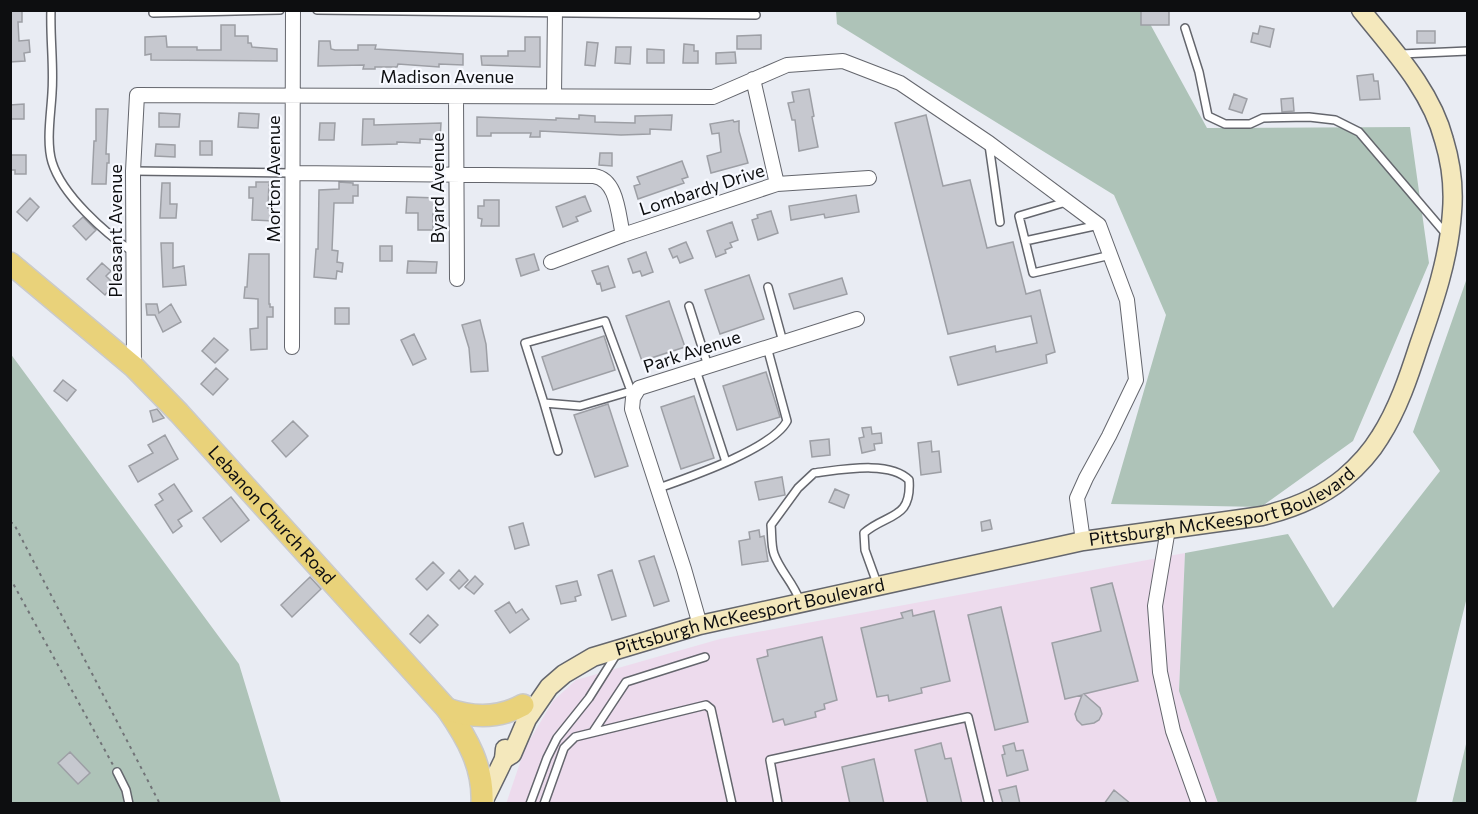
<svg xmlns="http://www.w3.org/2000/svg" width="1478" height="814" font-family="Commissioner,sans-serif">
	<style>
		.industrial { fill: #eddbed }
		.green { fill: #aec3b8 }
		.building { fill: #c6c8cf; stroke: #9d9fa5; stroke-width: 1.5 }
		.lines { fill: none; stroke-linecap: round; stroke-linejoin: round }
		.lane-casing { stroke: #64666d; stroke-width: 10 }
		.street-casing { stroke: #64666d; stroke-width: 16 }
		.secondary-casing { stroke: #64666d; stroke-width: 21 }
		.primary-casing { stroke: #cacaca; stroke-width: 24 }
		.path { stroke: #717377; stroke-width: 2; stroke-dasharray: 3 4.5; stroke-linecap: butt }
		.lane { stroke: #fff; stroke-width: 7 }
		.street { stroke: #fff; stroke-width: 14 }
		.secondary { stroke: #f4e8bc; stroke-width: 18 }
		.primary { stroke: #e9d27a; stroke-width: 21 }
		.labels { text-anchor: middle; stroke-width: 4.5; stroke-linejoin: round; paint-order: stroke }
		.street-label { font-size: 18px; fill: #0d0e10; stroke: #f7f9ff }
	</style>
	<rect width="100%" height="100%" fill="#e9ecf3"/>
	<path class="industrial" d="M1185 553 1179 691 1218 803 506 804 525 748 553 701 576 680 720 639Z"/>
	<path class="green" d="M836 11H1143L1207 128 1410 127 1429 263 1353 441 1261 507 1111 504 1166 315 1114 195 837 24Z
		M1467 278V597L1416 803H1218L1179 691 1185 553 1288 534 1333 608 1440 471 1413 432Z
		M10 353 239 664 281 803H11Z
		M1467 740V803H1452Z"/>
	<path class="building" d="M10 10H22V22H18L19 41 29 40 30 52 24 53 25 61 10 62Z
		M1141 10H1169V25H1141Z
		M221 25H235V36H248V43H251L252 47 277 49V61L151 60V54L145 55V37L166 36 167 47H197V50H221Z
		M1260 26 1274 29 1270 47 1251 42 1253 33 1258 34Z
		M1417 31H1435V43H1417Z
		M761 35V49H737V36Z
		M525 37H540V67L482 65 481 56H508V51H525Z
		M319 41H330L331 49 335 50H358V45H376L375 49 463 54V65L439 64V67L398 64 397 67H375V69H363L364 65 318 66Z
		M587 42 598 43 595 66 585 65Z
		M684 44 694 45V51H698V63H683Z
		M616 47H631L630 64 615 63Z
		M647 49 664 50V63H647Z
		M735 52 736 63 716 64V53Z
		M1373 74 1374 81H1378L1380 99 1360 100 1357 76Z
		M809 89 814 116 812 117 818 147 799 151 795 120H792L788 103 794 102 792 92Z
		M1234 94 1247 99 1242 113 1229 109Z
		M1293 98 1294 111 1282 112 1281 99Z
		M24 104V119H10V105Z
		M96 109H108L106 154H109V163H107L106 184H92L94 141H96Z
		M159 113 180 114 179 127H159Z
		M239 113 259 114 258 128 238 127Z
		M579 115 595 116V122L635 123V116L672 115 671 130 650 129V134L621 135 540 131V137H530L531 133H491V136H477V117L556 120V118L579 119Z
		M926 115 943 186 970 180 987 248 1013 242 1026 294 1040 290 1055 352 1046 355 1047 363 958 385 950 357 995 346 996 352 1037 343 1031 316 948 334 895 123Z
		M363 119H374V125L441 123 440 140 420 139V143L397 142V144L362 145Z
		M733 120 734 122 739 121V131L748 163 711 173 707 156 721 152 719 133 712 134 710 124Z
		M320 123H335L334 140H319Z
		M200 141H212V155H200Z
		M156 144 175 145V157L155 156Z
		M600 153H612V166L599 165Z
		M10 155H26V174H15V170H10Z
		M682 161 688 177 682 179 684 183 638 199 634 186 640 184 637 177Z
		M256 182H269L268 208 274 209 273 221 252 220 253 198H249V187H256Z
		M339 182 353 183V185H358V196H353V203H334L332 250 338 251 337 262 343 263 342 272 337 271 336 279 314 277 316 249H318L319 190 339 189Z
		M162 183H170V204H177L176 218H160Z
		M856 195 859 212 825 218 824 214 791 220 789 206Z
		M585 196 591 211 576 217 578 221 563 227 556 207Z
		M407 197 438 198 437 214H433V230H418V213H406Z
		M30 198 39 207 27 221 17 212Z
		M484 200H499V226H481L482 219 478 218V206H484Z
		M771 211 778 233 758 240 752 220 758 218 757 215Z
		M83 217 96 230 86 240 73 226Z
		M732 222 738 240 730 243 732 247 725 250 726 253 716 257 707 231Z
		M686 242 693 258 680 263 677 256 673 258 669 249Z
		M161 243H173V268L184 266 186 285 163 287Z
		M380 246H392V261H380Z
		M646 252 653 272 642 276 640 271 633 273 628 259Z
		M249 254H269V304H270V307H273V317H267V349L251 350 250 329 258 328V299L244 298 245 287H247Z
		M534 254 539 270 521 276 516 259Z
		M408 261 437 262 436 273H407Z
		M102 263 111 271 106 276 114 284 105 295 87 279Z
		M608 266 615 287 602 291 600 283 597 284 592 271Z
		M749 275 764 319 720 334 705 290Z
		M842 278 847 294 794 309 789 294Z
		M669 301 685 347 642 361 626 316Z
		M146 304H157L159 313 171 304 181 322 163 332 155 315H147Z
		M335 308H349V324H335Z
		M480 320 486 344 488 371 471 372 469 348 462 325Z
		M414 334 426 359 413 365 401 340Z
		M604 336 615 370 553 390 542 357Z
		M214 338 228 350 215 363 202 351Z
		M216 368 228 379 213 395 201 384Z
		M766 372 780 417 737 430 723 386Z
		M63 380 76 390 67 401 54 391Z
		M694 396 714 458 681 469 661 407Z
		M608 404 628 466 595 477 574 415Z
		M157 409 164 418 153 422 150 411Z
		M293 421 308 436 286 457 272 441Z
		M871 427 872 434 881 433 882 443 874 444 875 450 862 453 859 438 864 437 862 428Z
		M165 435 178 459 138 482 129 466 153 453 148 445Z
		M829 439 830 455 812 457 810 441Z
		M931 441 932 452 939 451 941 472 921 475 918 443Z
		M782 477 785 495 759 500 755 482Z
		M174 484 192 511 178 520 182 526 173 533 155 505 163 500 159 494Z
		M835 489 849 495 844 508 829 502Z
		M231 497 249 520 221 542 203 518Z
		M990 520 992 529 982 531 981 522Z
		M523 523 529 545 515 549 509 527Z
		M759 530 760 537 764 536 768 561 742 565 739 541 750 539 749 532Z
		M654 556 669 601 654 606 639 561Z
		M433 562 444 573 427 590 416 579Z
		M459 570 468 580 459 589 450 580Z
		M612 570 626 616 612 620 598 575Z
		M475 576 483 584 474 594 465 587Z
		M310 577 321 589 292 617 281 605Z
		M577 581 581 595 575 597 576 601 561 604 556 586Z
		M1112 583 1138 681 1084 694 1100 708 1102 714 1099 720 1094 723 1082 725 1077 720 1075 714 1082 695 1065 699 1052 643 1101 631 1091 588Z
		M509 602 516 613 522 609 529 619 510 633 495 611Z
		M1001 607 1028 722 995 730 968 615Z
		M912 610 913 616 934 611 950 681 921 688 922 693 889 701 888 695 877 697 861 628 903 618 901 613Z
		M428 615 438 625 420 643 410 634Z
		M822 637 837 700 824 704 825 709 815 712 816 717 785 725 783 719 773 722 757 659 768 656 767 650Z
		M941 743 945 759 951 758 962 804H928L915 750Z
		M1014 743 1016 751 1023 750 1028 770 1007 776 1002 755 1005 754 1003 746Z
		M70 752 90 773 78 784 58 763Z
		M874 759 884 804H850L842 767Z
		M1016 786 1020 804H1003L999 790Z
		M1114 790 1131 804H1104Z"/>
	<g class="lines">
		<defs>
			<path id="lane" d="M51 10C50 38 54 66 52 93 51 113 46 142 52 162 62 195 105 233 133 252
				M317 10 756 15
				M153 13 280 10
				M1185 28 1199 72 1208 116 1225 124H1250L1263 118 1309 117 1335 120 1359 132 1446 234
				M1401 54 1468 51
				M989 145 1000 222
				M133 171 292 173
				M1066 202 1019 216 1033 273 1111 255
				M1025 241 1099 225
				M768 287 783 342
				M689 306 708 366
				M696 370 726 462
				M631 391 605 321 525 343 544 403 580 406 631 391 632 396
				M544 403 558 451
				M659 488C690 477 772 449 787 421L767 347
				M800 601C793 582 780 571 774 554 771 545 772 534 771 525L798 488 814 473C840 470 890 460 909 480 912 520 887 513 864 533L865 550 878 586
				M593 732 626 682 705 657
				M117 772 126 790 129 804
				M530 804 547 758 557 738 589 698 616 655
				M544 804 564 748 575 737 706 705 711 709 732 804
				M778 804 770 760 968 717 989 804"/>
			<path id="street" d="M753 79 777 184
				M554 95 555 10
				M456 97 457 279
				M292 173 594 176C618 180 618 215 623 235
				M551 262 623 235 777 184 869 178
				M292 347 293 10
				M134 367 133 171 137 95 713 97 787 65 843 61 900 83 989 143 1099 225 1127 300 1136 380 1109 436 1086 478 1077 498 1083 541
				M1168 529 1155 606 1160 672 1173 731 1199 804
				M700 625 684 569 632 409 633 398 639 388 857 319"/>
			<g id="secondary">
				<path id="s1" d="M504 759 512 754 527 719 549 687 564 674 593 657 700 625 1083 541 1262 516C1291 509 1320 498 1344 478 1357 467 1371 452 1380 437 1398 409 1409 376 1419 345 1434 302 1449 258 1452 212 1454 188 1451 163 1444 140 1431 90 1393 50 1361 10"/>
				<path d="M483 802 504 759 505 749"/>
			</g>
			<g id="primary">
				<path id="s2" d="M10 263 134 367 179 413 447 709C467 738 484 767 482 804"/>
				<path d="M447 709C473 718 498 719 523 705"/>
			</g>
		</defs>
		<use href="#lane" class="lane-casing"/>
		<use href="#street" class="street-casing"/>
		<use href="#secondary" class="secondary-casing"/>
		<use href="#primary" class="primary-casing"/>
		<path class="path" d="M10 522 14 524 160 804
			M10 578 113 765"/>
		<use href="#lane" class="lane"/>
		<use href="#street" class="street"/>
		<use href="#secondary" class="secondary"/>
		<use href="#primary" class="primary"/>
	</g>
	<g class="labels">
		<g class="street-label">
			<text x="447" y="83">Madison Avenue</text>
			<text transform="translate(274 179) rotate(-90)" y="6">Morton Avenue</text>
			<text transform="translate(438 188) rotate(-90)" y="6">Byard Avenue</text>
			<text transform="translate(702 190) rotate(-18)" y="6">Lombardy Drive</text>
			<text transform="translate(116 231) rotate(-90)" y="6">Pleasant Avenue</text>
			<text transform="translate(692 352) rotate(-18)" y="6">Park Avenue</text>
			<text dy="6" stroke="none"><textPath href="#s1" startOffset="788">Pittsburgh McKeesport Boulevard</textPath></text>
			<text dy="6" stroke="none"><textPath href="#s2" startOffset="364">Lebanon Church Road</textPath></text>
			<text dy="6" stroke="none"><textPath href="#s1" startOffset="302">Pittsburgh McKeesport Boulevard</textPath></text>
		</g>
	</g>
	<rect width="1478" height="814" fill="none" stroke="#0d0e10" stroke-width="24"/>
</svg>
